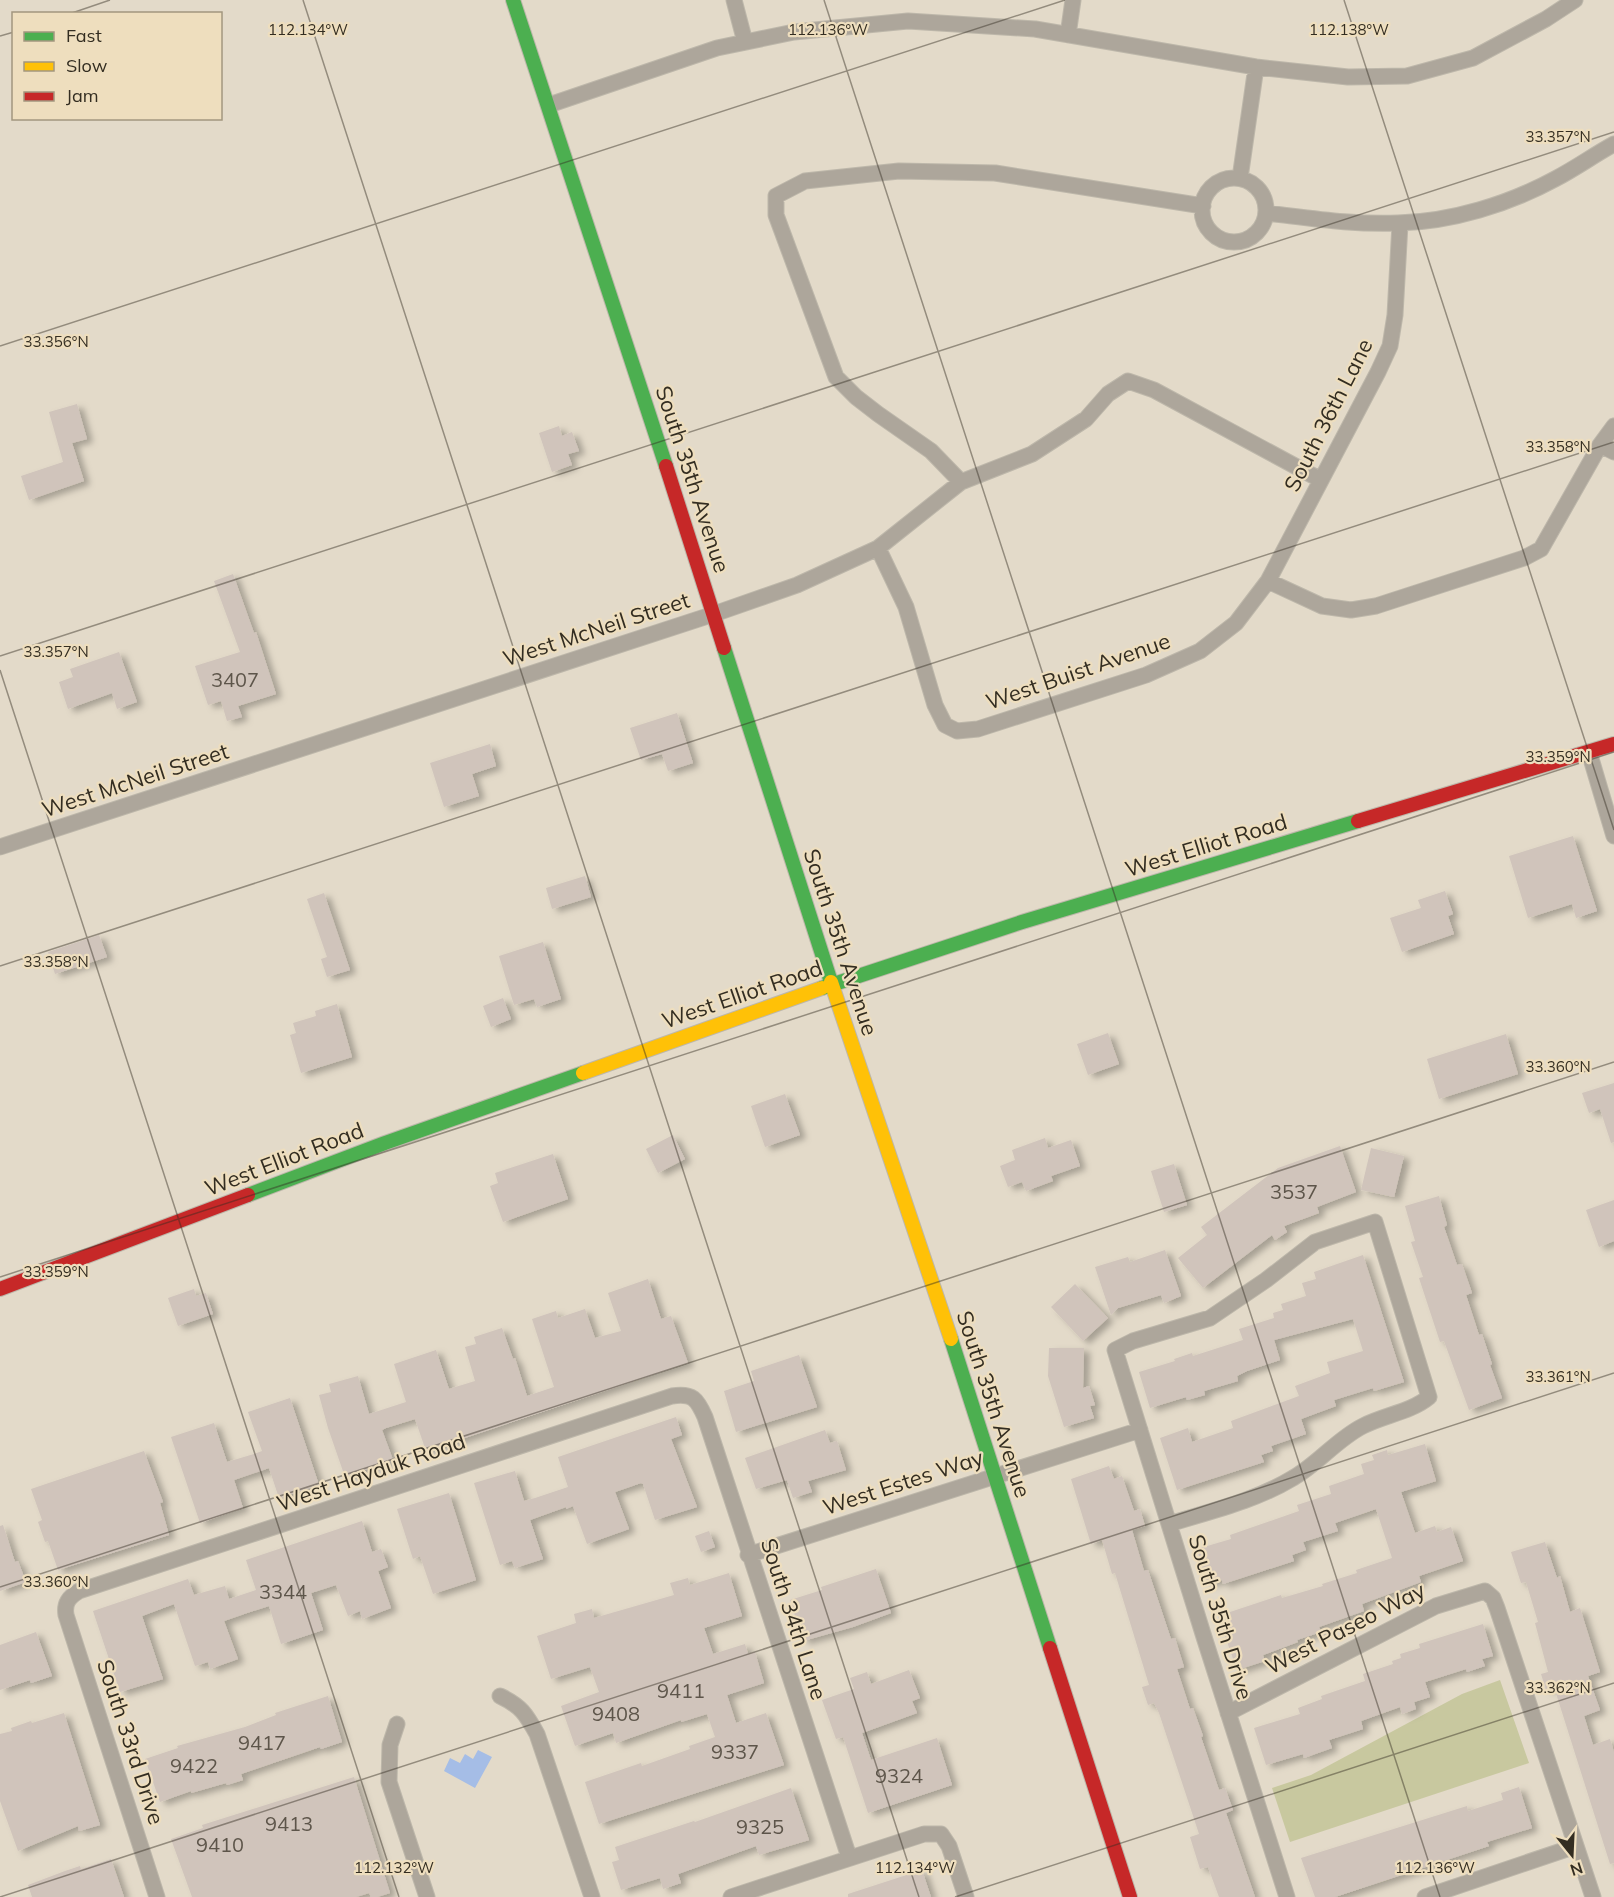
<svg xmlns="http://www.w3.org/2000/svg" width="1614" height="1897" font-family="Mulish,sans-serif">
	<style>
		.green { fill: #c8c89f }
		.water { fill: #a5bde6 }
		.building { fill: #d0c4bb; filter: url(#shadow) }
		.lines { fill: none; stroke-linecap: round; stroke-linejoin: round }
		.street-casing { stroke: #bdb7aa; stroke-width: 17 }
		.fast-casing { stroke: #bdb7aa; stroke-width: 16 }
		.slow-casing { stroke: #bdb7aa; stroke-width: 16 }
		.jam-casing { stroke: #bdb7aa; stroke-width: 16 }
		.street { stroke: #ada69b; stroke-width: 15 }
		.fast { stroke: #4caf50; stroke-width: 14 }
		.slow { stroke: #ffc107; stroke-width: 14 }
		.jam { stroke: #c62828; stroke-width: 14 }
		.ticks { fill: none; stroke: #332d21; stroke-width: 1.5; stroke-opacity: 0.45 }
		.labels { text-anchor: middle; stroke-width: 4.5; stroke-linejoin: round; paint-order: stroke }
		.number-label { font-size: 20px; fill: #5d554a }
		.street-label { font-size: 22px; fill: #332d21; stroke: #eedebe }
		.ticks-label { font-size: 15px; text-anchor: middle; fill: #332d21; stroke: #eedebe; stroke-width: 4.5; stroke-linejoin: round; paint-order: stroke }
	</style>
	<defs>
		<filter id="shadow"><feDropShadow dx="6" dy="3.5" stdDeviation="3" flood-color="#0004"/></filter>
	</defs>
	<rect width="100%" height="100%" fill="#e3dac9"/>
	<path class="green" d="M1500 1680 1529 1763 1290 1842 1272 1788 1311 1775 1462 1694Z"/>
	<path class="water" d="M478 1750 492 1757 475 1788 444 1771 450 1758 460 1763 465 1754 473 1759Z"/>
	<path class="building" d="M77 404 87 439 72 443 84 481 29 500 21 476 63 462 49 412Z
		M559 426 562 436 572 432 579 451 568 454 572 465 552 472 539 433Z
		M233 574 254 633 256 632 276 694 238 706 242 717 227 721 221 701 208 705 195 666 240 652 214 581Z
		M119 652 137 702 117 709 112 693 68 709 59 682 73 677 70 669Z
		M677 713 693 763 668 771 662 754 641 760 630 728Z
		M490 744 496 766 472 774 479 796 444 807 430 763Z
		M1573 836 1597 911 1576 918 1572 904 1528 918 1509 856Z
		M585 876 591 897 552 909 546 888Z
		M1445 891 1453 914 1448 916 1454 934 1402 952 1390 918 1421 908 1418 900Z
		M324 893 350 970 327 977 321 959 327 957 307 899Z
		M99 935 107 957 55 974 48 952Z
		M543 942 561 999 537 1007 534 999 514 1005 499 956Z
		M503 998 511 1019 491 1027 483 1006Z
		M337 1004 352 1057 301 1073 290 1035 296 1033 293 1023 316 1016 315 1011Z
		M1108 1033 1119 1064 1088 1075 1077 1044Z
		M1506 1034 1518 1074 1439 1099 1427 1059Z
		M1614 1083V1142L1611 1143 1600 1109 1589 1113 1582 1093Z
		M785 1094 800 1135 765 1147 751 1106Z
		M673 1135 685 1159 658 1173 646 1149Z
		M1045 1138 1048 1148 1071 1140 1080 1166 1051 1176 1053 1181 1026 1191 1022 1182 1008 1187 1000 1166 1015 1160 1012 1150Z
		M1340 1146 1356 1192 1317 1207 1319 1213 1284 1226 1287 1232 1275 1240 1272 1235 1203 1288 1178 1258 1207 1235 1201 1227 1278 1168Z
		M1371 1148 1404 1156 1394 1197 1361 1190Z
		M553 1154 568 1199 503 1222 490 1186 498 1183 495 1173Z
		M1174 1164 1187 1205 1164 1212 1151 1171Z
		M1439 1196 1447 1225 1444 1227 1457 1265 1462 1264 1472 1293 1466 1295 1479 1335 1482 1334 1492 1364 1490 1365 1502 1398 1469 1410 1444 1341 1440 1342 1419 1278 1423 1277 1411 1242 1415 1241 1405 1206Z
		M1614 1200V1241L1599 1247 1586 1210Z
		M1165 1250 1181 1296 1164 1303 1161 1295 1118 1308 1111 1315 1095 1267 1128 1257 1130 1262Z
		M1363 1255 1404 1382 1374 1391 1373 1388 1334 1400 1336 1406 1301 1419 1306 1434 1271 1446 1273 1451 1261 1455 1264 1462 1177 1490 1160 1438 1188 1428 1192 1442 1233 1428 1231 1421 1299 1396 1295 1386 1330 1373 1327 1362 1363 1351 1353 1319 1274 1340 1280 1360 1247 1371 1237 1376 1238 1381 1204 1391 1205 1395 1187 1400 1186 1397 1150 1408 1139 1372 1175 1361 1174 1359 1192 1353 1193 1356 1243 1340 1239 1329 1274 1318 1273 1313 1283 1310 1281 1304 1306 1296 1302 1283 1316 1279 1314 1272Z
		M648 1279 661 1319 671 1316 688 1363 426 1451 415 1419 386 1428 382 1430 393 1460 345 1477 328 1428 319 1395 331 1392 329 1384 358 1376 369 1414 406 1402 394 1364 436 1350 449 1389 475 1381 465 1347 476 1344 474 1337 502 1328 513 1359 515 1358 527 1396 554 1387 532 1319 556 1311 558 1318 585 1309 595 1338 621 1331 608 1293Z
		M1075 1284 1108 1318 1083 1341 1051 1307Z
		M194 1289 196 1296 206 1293 213 1314 178 1326 168 1298Z
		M1049 1348H1084L1083 1388 1089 1386 1095 1405 1090 1406 1094 1418 1064 1427 1048 1376Z
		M799 1355 817 1407 736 1432 724 1391 754 1381 751 1371Z
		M290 1398 319 1485 279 1498 269 1468 234 1480 243 1508 200 1523 171 1437 214 1423 227 1462 254 1454 262 1451 248 1412Z
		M676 1417 682 1435 671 1439 697 1507 655 1520 643 1484 641 1483 615 1492 629 1529 587 1544 573 1506 566 1509V1507L530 1520 543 1559 515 1568 512 1561 500 1565 474 1483 515 1471 524 1501 535 1498 568 1487 558 1457Z
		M825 1430 830 1443 837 1441 846 1470 808 1481 812 1492 793 1498 787 1480 756 1489 745 1458Z
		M1425 1444 1436 1481 1401 1492 1415 1533 1435 1526 1437 1532 1451 1527 1463 1561 1419 1576 1421 1582 1362 1604 1364 1611 1319 1627 1321 1632 1297 1640 1298 1642 1263 1655 1265 1661 1237 1670 1218 1616 1281 1595 1282 1598 1323 1586 1322 1584 1357 1573 1356 1570 1392 1558 1376 1509 1335 1523 1338 1531 1303 1542 1306 1550 1292 1555 1294 1561 1223 1584 1222 1580 1207 1584 1197 1549 1231 1539 1230 1535 1299 1511 1297 1505 1331 1494 1329 1486 1364 1474 1361 1464 1374 1460 1372 1455 1387 1450 1388 1455Z
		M144 1451 163 1502 160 1503 169 1535 58 1570 48 1541 45 1542 38 1522 42 1520 31 1489Z
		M1109 1466 1114 1479 1122 1476 1134 1511 1140 1509 1145 1526 1132 1530 1144 1571 1148 1570 1171 1639 1175 1638 1184 1667 1177 1669 1190 1709 1193 1708 1203 1736 1201 1737 1219 1790 1225 1788 1233 1810 1226 1813 1255 1897H1219L1208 1867 1200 1869 1190 1837 1199 1834 1159 1713 1154 1703 1148 1705 1142 1687 1149 1685 1115 1573 1112 1574 1102 1540 1091 1544 1071 1479Z
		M449 1493 476 1580 433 1594 420 1556 413 1559 397 1509Z
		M362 1521 372 1552 381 1549 388 1567 378 1571 391 1608 362 1619 360 1611 348 1616 336 1585 311 1593 323 1630 281 1644 269 1606 247 1613 224 1621 238 1659 210 1669 208 1662 195 1666 174 1604 142 1616 163 1679 120 1692 93 1611 188 1579 194 1595 225 1586 229 1599 256 1590 246 1560Z
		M3 1525 15 1562 18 1561 26 1582 0 1591V1526Z
		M709 1531 715 1547 701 1552 695 1536Z
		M1545 1542 1557 1578 1560 1576 1570 1612 1580 1608 1600 1672 1588 1676 1600 1710 1584 1716 1593 1745 1610 1739 1614 1752V1863L1610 1864 1554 1687 1546 1690 1541 1674 1548 1672 1535 1623 1538 1622 1526 1582 1521 1583 1511 1552Z
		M876 1569 891 1613 853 1627 803 1641 790 1600 822 1590 821 1587Z
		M729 1573 742 1616 704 1628 713 1654 745 1644 748 1654 755 1652 764 1683 727 1695 736 1723 766 1713 784 1765 599 1824 585 1782 641 1763 642 1766 690 1749 689 1746 715 1737 707 1714 681 1722V1720L616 1743 613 1733 575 1746 561 1706 599 1692 590 1667 551 1679 537 1636 576 1623 574 1614 592 1609 594 1618 674 1595 670 1583 688 1578 690 1585Z
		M1483 1624 1493 1656 1482 1659 1485 1666 1467 1672 1466 1669 1425 1682 1430 1697 1414 1702 1416 1709 1402 1714 1400 1707 1361 1721 1363 1729 1329 1740 1332 1748 1304 1758 1303 1754 1266 1765 1254 1728 1300 1714 1298 1708 1322 1699 1321 1696 1365 1681 1363 1674 1393 1664 1392 1661 1401 1658 1400 1654 1420 1648 1419 1644Z
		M36 1632 52 1676 31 1683 30 1680 0 1690V1645Z
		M909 1670 920 1698 912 1701 917 1713 862 1733 871 1760 937 1738 952 1785 868 1813 843 1737 836 1739 822 1700 854 1689 850 1678 867 1672 871 1684Z
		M328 1696 342 1742 321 1749 320 1747 241 1774 243 1780 227 1785 226 1783 191 1793V1791L160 1802 145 1759 178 1748 177 1746 245 1727 276 1715 275 1713Z
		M64 1713 100 1825 79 1831 78 1826 18 1851 0 1801V1734L12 1731 11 1728 31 1721 32 1723Z
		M354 1777 390 1893 377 1897H371L369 1893 356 1897H192L171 1839 203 1828 202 1825Z
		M1519 1787 1532 1828 1487 1842 1489 1846 1335 1897H1315L1301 1858 1467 1806 1468 1811 1503 1800 1501 1793Z
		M791 1788 809 1840 759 1855 756 1846 678 1874 681 1883 663 1889 660 1878 621 1890 612 1862 619 1860 615 1847 694 1821 695 1822Z
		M111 1859 124 1897H32L28 1885 65 1871 80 1866 81 1869Z
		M922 1870 931 1897H848V1894Z"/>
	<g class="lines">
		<defs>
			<path id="street" d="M734 0 745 42
				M1068 35 1073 0
				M549 105 717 48 794 32 908 21 1035 29 1256 67 1348 77 1407 76 1473 58 1546 19 1575 0
				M1202 210a32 32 0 1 1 64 0a32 32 0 1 1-64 0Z
				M1240 178 1256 67
				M1266 213C1310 218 1354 225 1398 223 1451 222 1509 204 1555 179 1576 168 1594 155 1614 144
				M1600 445 1614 452
				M961 482 931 451 878 414 856 397 836 377 776 215V196L805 181 899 171 995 173 1203 206
				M878 548 906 607 935 705 945 725 957 731 978 729 1146 675 1200 651 1236 623 1268 581 1378 372 1390 346 1395 315 1400 224
				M1268 581 1322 606 1351 610 1376 606 1524 558 1541 549 1600 445 1614 426
				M1589 752 1614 836
				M0 847 714 614 797 585 878 548 961 482 1032 454 1086 419 1108 394 1128 381 1154 390 1321 480
				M1169 1524C1211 1511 1255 1501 1293 1478 1318 1464 1337 1439 1363 1426 1384 1415 1411 1412 1429 1397L1375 1222 1315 1242 1266 1280 1210 1318 1133 1341 1115 1350C1171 1533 1228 1715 1287 1897
				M748 1555 1140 1430
				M500 1696C521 1706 526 1714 537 1734L592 1897
				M1228 1713 1436 1606 1485 1591 1493 1598 1497 1608 1593 1897
				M397 1724 390 1745 389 1782 427 1897
				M157 1897 66 1615C64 1603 69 1597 79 1591L672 1396C693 1393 697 1399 705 1417L849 1857
				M731 1897 924 1834H941L949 1846 966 1897
				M1425 1897 1576 1846"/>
			<path id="fast" d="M513 0 666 466
				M724 648 831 982
				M822 988 1022 922 1358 821
				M248 1195 385 1143 583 1073
				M951 1339 1050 1648"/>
			<path id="slow" d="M831 982 951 1339
				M583 1073 822 988"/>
			<path id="jam" d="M666 466 724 648
				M1358 821 1614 744
				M0 1289 248 1195
				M1050 1648 1130 1897"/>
		</defs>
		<use href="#street" class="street-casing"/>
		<use href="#fast" class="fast-casing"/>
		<use href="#slow" class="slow-casing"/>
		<use href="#jam" class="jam-casing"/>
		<use href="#street" class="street"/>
		<use href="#fast" class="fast"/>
		<use href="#slow" class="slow"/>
		<use href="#jam" class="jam"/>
	</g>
	<path class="ticks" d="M303 0 919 1897M824 0 1440 1897M1344 0 1614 830M69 14 110 0M0 36 14 32M0 346 1065 0M0 656 1614 132M0 670 399 1897M0 966 1614 442M0 1277 1614 752M0 1587 1614 1062M0 1897 1614 1373M955 1897 1614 1683"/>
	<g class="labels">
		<g class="number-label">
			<text x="235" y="687">3407</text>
			<text x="1294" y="1199">3537</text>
			<text x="283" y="1599">3344</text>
			<text x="681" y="1698">9411</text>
			<text x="616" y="1721">9408</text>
			<text x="262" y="1750">9417</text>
			<text x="735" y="1759">9337</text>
			<text x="194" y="1773">9422</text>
			<text x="899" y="1783">9324</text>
			<text x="289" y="1831">9413</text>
			<text x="760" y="1834">9325</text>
			<text x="220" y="1852">9410</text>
		</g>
		<g class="street-label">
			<text transform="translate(1328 415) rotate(-63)" y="8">South 36th Lane</text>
			<text transform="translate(693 479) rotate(72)" y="8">South 35th Avenue</text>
			<text transform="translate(596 629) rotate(-18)" y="8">West McNeil Street</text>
			<text transform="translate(1078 671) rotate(-19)" y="8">West Buist Avenue</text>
			<text transform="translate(135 780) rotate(-18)" y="8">West McNeil Street</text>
			<text transform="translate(1206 845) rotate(-17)" y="8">West Elliot Road</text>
			<text transform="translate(841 942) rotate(72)" y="8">South 35th Avenue</text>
			<text transform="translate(742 994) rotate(-19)" y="8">West Elliot Road</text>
			<text transform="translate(284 1159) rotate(-21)" y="8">West Elliot Road</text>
			<text transform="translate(994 1404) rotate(72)" y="8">South 35th Avenue</text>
			<text transform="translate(371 1472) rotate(-19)" y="8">West Hayduk Road</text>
			<text transform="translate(903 1482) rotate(-18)" y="8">West Estes Way</text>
			<text transform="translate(1221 1617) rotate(73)" y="8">South 35th Drive</text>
			<text transform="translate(794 1619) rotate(72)" y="8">South 34th Lane</text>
			<text transform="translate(1345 1628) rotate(-27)" y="8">West Paseo Way</text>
			<text transform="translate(131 1742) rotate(72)" y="8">South 33rd Drive</text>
		</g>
	</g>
	<g class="ticks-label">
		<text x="308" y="35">112.134°W</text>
		<text x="828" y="35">112.136°W</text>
		<text x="1349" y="35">112.138°W</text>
		<text x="1558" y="142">33.357°N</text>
		<text x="56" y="347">33.356°N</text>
		<text x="1558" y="452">33.358°N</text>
		<text x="56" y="657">33.357°N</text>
		<text x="1558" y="762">33.359°N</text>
		<text x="56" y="967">33.358°N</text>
		<text x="1558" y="1072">33.360°N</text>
		<text x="56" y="1277">33.359°N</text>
		<text x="1558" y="1382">33.361°N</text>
		<text x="56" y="1587">33.360°N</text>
		<text x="1558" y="1693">33.362°N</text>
		<text x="394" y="1873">112.132°W</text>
		<text x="915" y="1873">112.134°W</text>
		<text x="1435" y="1873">112.136°W</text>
	</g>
	<rect x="12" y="12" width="210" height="108" fill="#eedebe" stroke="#a3977f" stroke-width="1.5"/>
	<rect x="24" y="32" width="30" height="9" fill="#4caf50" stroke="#a3977f" stroke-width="1.5"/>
	<text x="66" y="42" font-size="18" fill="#332d21">Fast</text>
	<rect x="24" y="62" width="30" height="9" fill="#ffc107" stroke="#a3977f" stroke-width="1.5"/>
	<text x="66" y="72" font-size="18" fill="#332d21">Slow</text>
	<rect x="24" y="92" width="30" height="9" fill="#c62828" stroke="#a3977f" stroke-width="1.5"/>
	<text x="66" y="102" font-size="18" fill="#332d21">Jam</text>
	<g transform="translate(1572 1855) rotate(162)" stroke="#eedebe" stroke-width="4.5" paint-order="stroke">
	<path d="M0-4.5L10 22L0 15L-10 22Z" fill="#332d21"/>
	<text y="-9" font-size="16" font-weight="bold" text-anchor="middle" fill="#332d21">N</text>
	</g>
</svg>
